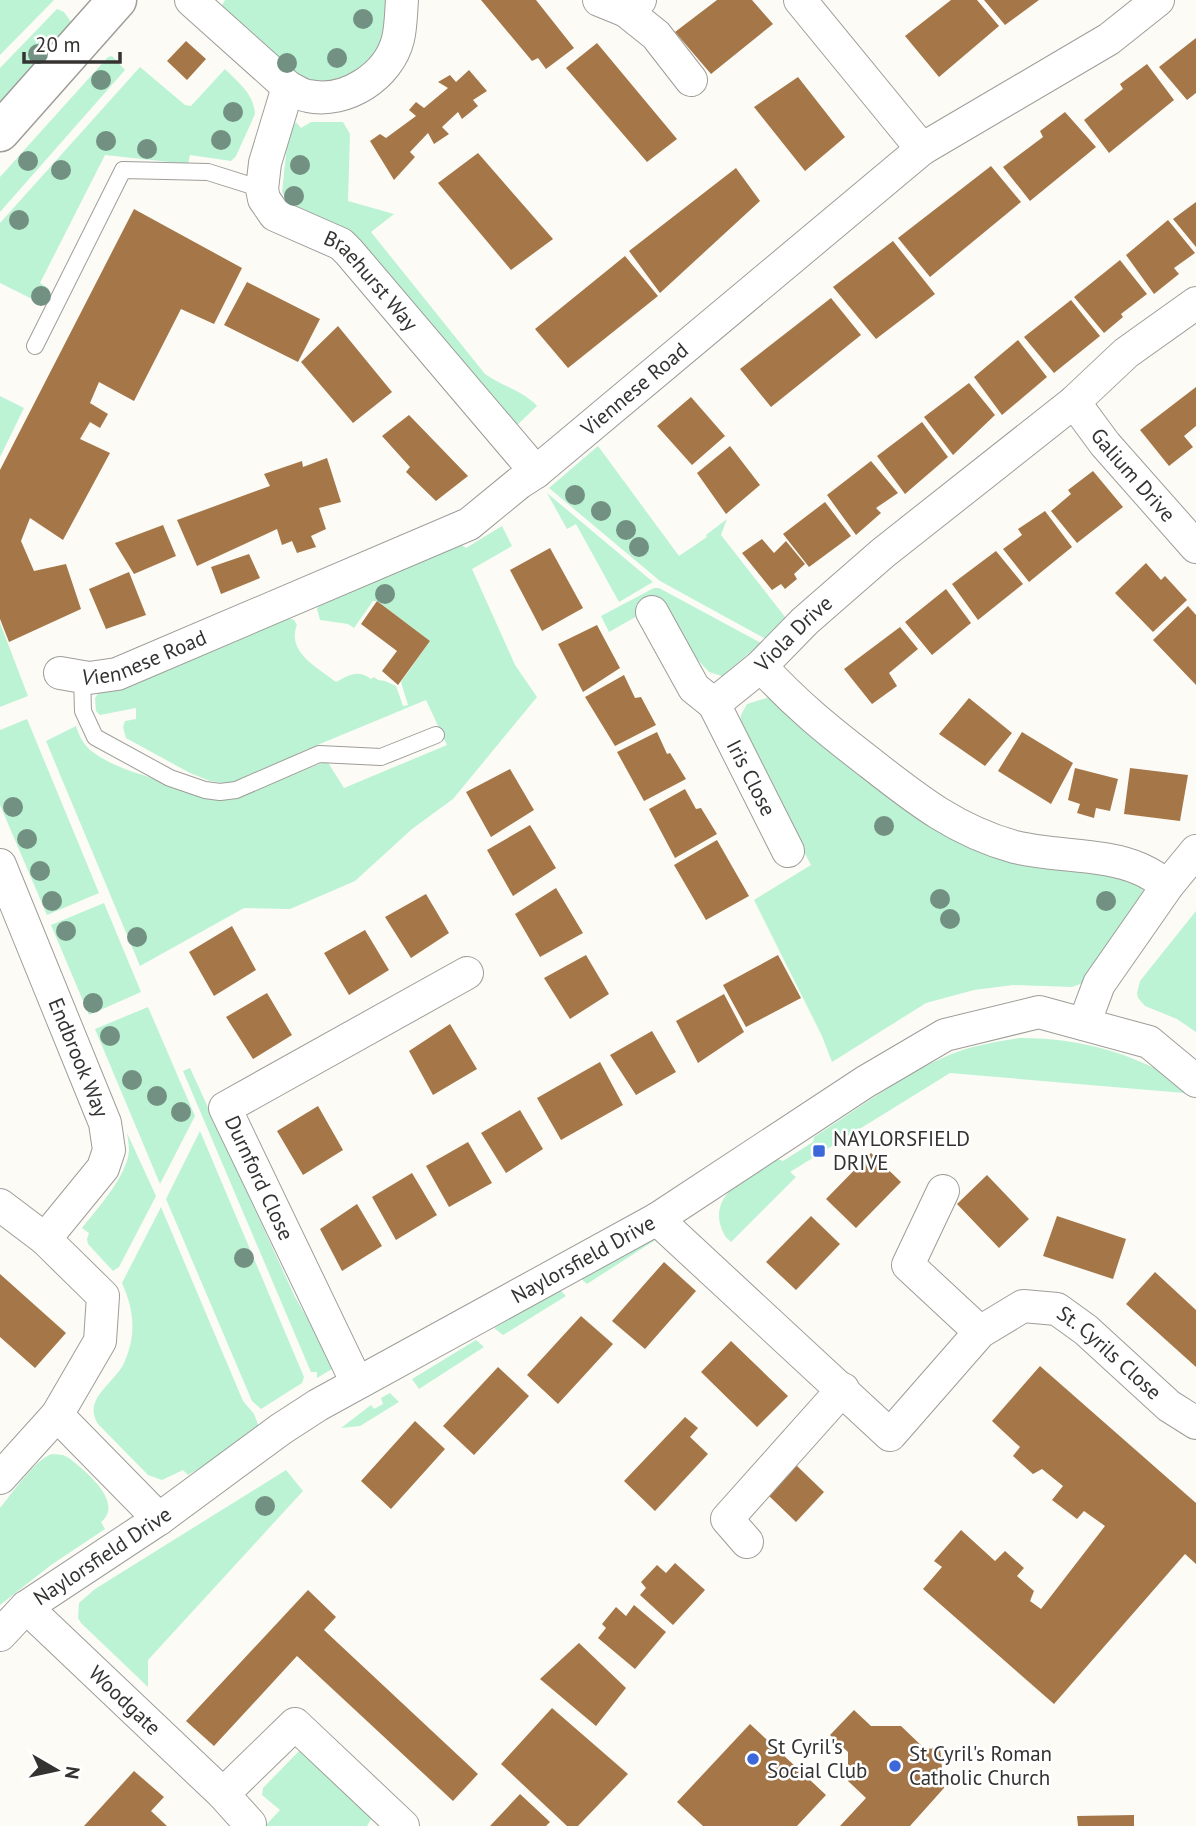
<svg xmlns="http://www.w3.org/2000/svg" width="1196" height="1826" font-family="'PT Sans',sans-serif">
	<style>
		.green { fill: #bcf3d4 }
		.building { fill: #a57748 }
		.lines { fill: none; stroke-linecap: round; stroke-linejoin: round }
		.service-casing { stroke: #9f9d99; stroke-width: 18 }
		.minor-casing { stroke: #9f9d99; stroke-width: 34 }
		.secondary-casing { stroke: #9f9d99; stroke-width: 41 }
		.service { stroke: #fff; stroke-width: 16 }
		.minor { stroke: #fff; stroke-width: 32 }
		.secondary { stroke: #fff; stroke-width: 38 }
		.tree { fill: #729182 }
		.poi-dot { fill: #3d68d9; stroke: #fff; stroke-width: 2.5 }
		.labels { text-anchor: middle; stroke-width: 5; stroke-linejoin: round; paint-order: stroke }
		.street-label { font-size: 21px; fill: #343332; stroke: #fff }
		.poi-label { font-size: 21px; fill: #343332; stroke: #fff; text-anchor: start }
	</style>
	<rect width="100%" height="100%" fill="#fcfbf6"/>
	<path class="green" d="M0 0H54L0 55Z
		M225 0H390C389 16 386 32 379 47 368 71 332 87 306 79 291 75 236 19 222 5Z
		M57 9 64 12 71 22 68 25 72 29 0 110V68Z
		M112 56 125 70 0 212V177L108 57Z
		M140 67 185 105 191 106 225 69C238 82 254 94 255 114L236 156 231 161 190 155 188 164 105 155 40 283 48 288 50 294 46 302 40 303 0 283V223Z
		M296 122 301 128 311 122H343L350 134 348 201 394 214 371 232 485 374C502 386 523 391 537 406L513 429 291 209 282 192 288 136Z
		M0 396 24 408 0 457Z
		M598 446 679 556 707 537 706 535 727 519 721 535 789 622 766 639 660 581 549 488Z
		M547 493 653 582 619 602 576 524 567 529Z
		M502 526 512 546 472 569 515 665 537 697 453 799 412 829 355 881 290 909 244 908 140 966 46 741 76 726C79 735 82 742 89 749 109 766 135 772 160 781 185 790 206 802 234 799L327 761 344 788 447 745 426 700 303 751 258 773 238 781 224 783 210 781 190 773 126 738 123 727 125 721 136 719V708L100 715 96 711 95 698 99 692 288 618 294 620 297 625C286 652 318 668 336 682 349 675 358 669 371 679L374 677 378 680 385 681 396 686 403 706 408 705 401 682 430 641 377 601H373L354 628 348 624 320 620 317 609 319 604 459 543 466 548Z
		M654 588H659L761 643 722 676 709 672 697 659 694 661 662 602 609 632 601 616Z
		M0 623 28 696 0 707Z
		M770 697 1031 866C1065 874 1107 871 1138 882L1147 898 1083 983 1072 987 1013 985 974 990 926 1003 832 1062 822 1036 754 900 811 865 739 728 741 715 747 704Z
		M27 719 99 893 47 915 0 805V730Z
		M104 903 141 992 89 1015 51 925Z
		M1196 911V1032L1177 1019 1145 1006 1138 998 1137 993 1140 981Z
		M148 1007 195 1116 160 1184 95 1029Z
		M1020 1038C1084 1038 1144 1055 1196 1094L950 1073 790 1172 796 1177 731 1242C724 1236 723 1233 720 1224 712 1190 754 1174 778 1159L783 1161 813 1142 814 1137C855 1111 902 1075 947 1056 970 1046 995 1042 1020 1038Z
		M190 1068 295 1297 333 1363 332 1369 317 1378V1372H311L183 1071Z
		M200 1131 304 1377 302 1383 261 1409 252 1401 166 1199Z
		M127 1133 156 1196 119 1267 113 1271 88 1244 87 1239 89 1233 82 1228C97 1209 128 1175 129 1150 129 1145 128 1139 127 1133Z
		M161 1207 243 1401 254 1414 261 1432 188 1475 183 1470 162 1480 148 1475 98 1424C82 1399 114 1384 124 1363 137 1334 134 1310 122 1283Z
		M660 1237 587 1284 578 1276 632 1241Z
		M558 1288 566 1296 503 1335 494 1328Z
		M476 1340 484 1347 419 1389 412 1379Z
		M390 1393 399 1402 360 1426 341 1428 371 1405 374 1409 383 1404 381 1398Z
		M52 1454 63 1455 69 1458C85 1471 125 1502 101 1522L105 1529 51 1565 0 1605V1508C12 1494 35 1459 52 1454Z
		M286 1470 303 1491 148 1660V1687L81 1623 78 1618 79 1603 95 1589Z
		M304 1746 373 1816 367 1826H265L280 1810 262 1795 263 1788Z"/>
	<path class="building" d="M481 0H536L574 48 546 69 538 58 532 61Z
		M717 0H752L773 24 711 74 675 32Z
		M951 0H977L999 26 939 77 905 36Z
		M984 0H1039L1005 25Z
		M1196 38V93L1187 100 1159 67Z
		M186 41 206 59 187 80 167 61Z
		M597 43 677 139 647 162 566 68Z
		M1147 64 1174 100 1109 153 1084 120 1123 89 1120 84Z
		M469 70 487 91 473 100 478 106 462 119 458 112 442 127 449 134 434 144 428 133 410 152 415 157 394 180 370 141 380 134 386 138 416 116 409 110 416 102 424 108 448 88 438 82 450 75 456 82Z
		M798 77 845 137 805 171 754 107Z
		M1065 112 1096 147 1030 201 1003 167 1043 137 1040 131Z
		M478 153 553 239 511 270 438 183Z
		M991 166 1021 202 930 277 898 238Z
		M736 168 760 201 660 293 629 251Z
		M1196 202V247L1173 219Z
		M134 209 242 268 214 324 181 309 134 401 99 382 90 403 108 414 100 428 90 422 80 439 110 453 63 540 30 518 21 541 34 571 66 564 81 609 9 642 0 619V470Z
		M1168 220 1195 253 1174 268 1179 274 1154 294 1126 255Z
		M893 241 935 294 876 339 833 287Z
		M625 256 658 296 568 368 535 329Z
		M1120 260 1147 294 1121 314 1123 317 1104 333 1074 297Z
		M247 282 320 319 298 362 224 325Z
		M831 298 861 335 771 407 740 369Z
		M1071 300 1100 336 1054 373 1024 337Z
		M338 326 392 392 353 423 301 362Z
		M1018 340 1047 377 1002 415 974 377Z
		M969 383 995 415 953 455 924 417Z
		M1196 387V426L1184 436 1193 447 1169 466 1140 430Z
		M691 397 725 436 692 465 657 426Z
		M409 415 468 476 436 501 406 472 410 467 382 436Z
		M922 422 948 457 905 494 877 456Z
		M730 446 760 485 726 514 697 473Z
		M327 458 341 502 319 508 326 529 311 536 316 547 297 553 292 541 282 545 277 529 197 566 177 520 270 486 264 474 302 461 303 467Z
		M871 461 898 493 876 508 881 513 856 535 827 495Z
		M1093 471 1123 507 1077 543 1051 511 1071 494 1068 490Z
		M825 502 851 536 809 567 783 534Z
		M1045 511 1072 547 1029 582 1003 549 1022 535 1018 529Z
		M163 525 176 556 134 574 115 543Z
		M762 539 774 553 786 541 805 564 794 574 797 579 785 589 781 584 772 590 742 553Z
		M550 548 583 608 542 631 510 570Z
		M996 551 1023 584 978 620 952 584Z
		M249 554 260 578 221 594 211 567Z
		M1146 563 1161 580 1165 576 1187 600 1153 632 1115 593Z
		M129 572 146 615 106 629 89 589Z
		M946 589 971 623 932 655 905 622Z
		M377 601 430 641 398 685 382 671 397 651 361 624Z
		M1188 606 1196 615V685L1153 640Z
		M597 625 620 668 583 692 558 644Z
		M900 627 918 649 889 673 897 686 872 704 844 669Z
		M624 675 635 698 641 697 656 725 615 746 585 697Z
		M969 698 1012 733 985 766 939 734Z
		M657 732 667 754 670 753 686 779 644 801 617 752Z
		M1022 732 1073 763 1051 804 998 771Z
		M1075 768 1118 779 1110 811 1096 808 1094 818 1077 813 1080 804 1068 800Z
		M1130 768 1188 775 1180 821 1124 814Z
		M510 769 534 810 491 837 466 792Z
		M685 789 696 809 701 808 717 834 675 858 649 809Z
		M530 825 556 868 513 896 487 850Z
		M717 840 749 896 706 920 674 865Z
		M556 888 583 933 540 957 515 914Z
		M426 894 449 933 411 958 385 917Z
		M232 926 256 970 214 996 189 952Z
		M365 930 389 970 349 995 324 953Z
		M586 955 609 994 570 1019 544 978Z
		M778 955 801 998 746 1027 723 985Z
		M267 993 292 1035 253 1059 226 1017Z
		M724 994 744 1032 698 1063 676 1021Z
		M450 1024 477 1069 433 1095 409 1051Z
		M652 1031 676 1072 636 1095 610 1055Z
		M600 1062 623 1105 561 1140 537 1098Z
		M318 1106 343 1150 303 1175 277 1131Z
		M520 1110 543 1149 506 1173 481 1133Z
		M468 1142 492 1183 449 1207 426 1166Z
		M871 1153 901 1182 856 1228 826 1199Z
		M412 1173 437 1215 396 1240 372 1197Z
		M987 1175 1029 1219 999 1248 957 1204Z
		M357 1204 382 1246 342 1271 320 1229Z
		M811 1216 840 1244 796 1290 766 1262Z
		M1057 1216 1126 1239 1113 1279 1043 1256Z
		M664 1262 696 1291 645 1349 612 1321Z
		M1155 1272 1196 1310V1367L1126 1304Z
		M0 1274 66 1333 35 1368 0 1337Z
		M581 1316 613 1344 558 1404 527 1375Z
		M731 1341 788 1396 757 1427 701 1372Z
		M1040 1366 1196 1503V1564L1185 1554 1054 1704 923 1589 942 1567 934 1561 961 1530 995 1561 1005 1551 1024 1568 1017 1576 1034 1591 1030 1601 1041 1609 1105 1526 1084 1511 1077 1519 1052 1500 1063 1486 1042 1469 1033 1474 1013 1456 1020 1447 992 1421Z
		M498 1367 529 1396 474 1455 443 1426Z
		M685 1417 698 1428 690 1437 708 1454 655 1511 624 1481Z
		M415 1421 445 1449 391 1509 361 1481Z
		M796 1465 824 1492 796 1522 768 1495Z
		M675 1563 705 1590 673 1625 640 1595 646 1588 641 1582 657 1565 666 1573Z
		M308 1590 336 1617 324 1630 478 1774 453 1801 297 1656 214 1746 186 1721Z
		M634 1605 666 1632 635 1669 598 1638 606 1628 602 1624 616 1607 626 1616Z
		M579 1643 626 1688 596 1726 540 1679Z
		M552 1708 628 1774 578 1826H567L501 1764Z
		M854 1710 871 1726H901L925 1749 940 1748 944 1788 910 1826H840L866 1798 848 1781V1752L830 1735Z
		M750 1724 826 1795 797 1826H703L677 1802Z
		M134 1771 164 1797 151 1811 167 1826H84Z
		M520 1794 550 1822 546 1826H490Z
		M1134 1815V1826H1078L1077 1816Z"/>
	<g class="lines">
		<defs>
			<path id="service" d="M35 346 123 170 208 172 262 189
				M82 677 83 711 95 737 170 778 205 790 220 792 236 790 319 754 381 757 436 735"/>
			<g id="minor">
				<path d="M191 0 288 87C294 90 301 95 308 96 346 104 389 76 398 39 401 27 401 12 402 0"/>
				<path d="M599 0 626 11"/>
				<path d="M640 0 626 11 656 35 691 80"/>
				<path d="M800 0 922 149"/>
				<path id="s1" d="M288 87 265 163 262 189 264 199 275 215 341 244 349 252 536 472"/>
				<path id="s2" d="M1074 402 1105 444 1196 547"/>
				<path d="M652 612 694 688 714 704"/>
				<path d="M761 666C794 703 830 732 869 762 916 799 956 831 1015 847 1054 857 1105 853 1140 869 1150 873 1159 880 1168 885"/>
				<path id="s3" d="M60 673 89 678 117 674 469 524 519 483 536 472 922 149 1109 39 1158 0"/>
				<path id="s4" d="M788 851 714 704 761 666 805 621 883 553 1074 402 1126 353 1196 303"/>
				<path id="s5" d="M0 865 105 1123 109 1150 103 1168 45 1239"/>
				<path d="M1084 1024 1099 984 1168 885 1196 851"/>
				<path d="M943 1191 908 1265 980 1332"/>
				<path d="M0 1205 45 1239 103 1296 100 1341 57 1415"/>
				<path id="s6" d="M657 1219 890 1435 980 1332 1023 1306 1057 1309 1086 1330 1169 1406 1196 1423"/>
				<path d="M357 1383 225 1108 467 973"/>
				<path d="M0 1478 57 1415 159 1519"/>
				<path d="M747 1542 727 1519 843 1389"/>
				<path id="s7" d="M26 1607 223 1794 250 1824"/>
				<path id="s8" d="M0 1635 26 1607 159 1519 281 1429 318 1405 657 1219 865 1082 945 1035 1039 1012 1149 1042 1196 1081"/>
				<path d="M223 1794 295 1724 403 1826"/>
			</g>
			<path id="secondary" d="M0 132 117 0"/>
		</defs>
		<use href="#service" class="service-casing"/>
		<use href="#minor" class="minor-casing"/>
		<use href="#secondary" class="secondary-casing"/>
		<use href="#service" class="service"/>
		<use href="#minor" class="minor"/>
		<use href="#secondary" class="secondary"/>
	</g>
	<g class="tree">
		<circle cx="363" cy="19" r="10"/>
		<circle cx="38" cy="54" r="10"/>
		<circle cx="337" cy="58" r="10"/>
		<circle cx="287" cy="63" r="10"/>
		<circle cx="101" cy="80" r="10"/>
		<circle cx="233" cy="112" r="10"/>
		<circle cx="221" cy="140" r="10"/>
		<circle cx="106" cy="141" r="10"/>
		<circle cx="147" cy="149" r="10"/>
		<circle cx="28" cy="161" r="10"/>
		<circle cx="300" cy="165" r="10"/>
		<circle cx="61" cy="170" r="10"/>
		<circle cx="294" cy="196" r="10"/>
		<circle cx="19" cy="220" r="10"/>
		<circle cx="41" cy="296" r="10"/>
		<circle cx="575" cy="495" r="10"/>
		<circle cx="601" cy="511" r="10"/>
		<circle cx="626" cy="530" r="10"/>
		<circle cx="639" cy="547" r="10"/>
		<circle cx="385" cy="594" r="10"/>
		<circle cx="13" cy="807" r="10"/>
		<circle cx="884" cy="826" r="10"/>
		<circle cx="27" cy="839" r="10"/>
		<circle cx="40" cy="871" r="10"/>
		<circle cx="940" cy="899" r="10"/>
		<circle cx="52" cy="901" r="10"/>
		<circle cx="1106" cy="901" r="10"/>
		<circle cx="950" cy="919" r="10"/>
		<circle cx="66" cy="931" r="10"/>
		<circle cx="137" cy="937" r="10"/>
		<circle cx="93" cy="1003" r="10"/>
		<circle cx="110" cy="1036" r="10"/>
		<circle cx="132" cy="1080" r="10"/>
		<circle cx="157" cy="1096" r="10"/>
		<circle cx="181" cy="1112" r="10"/>
		<circle cx="244" cy="1258" r="10"/>
		<circle cx="265" cy="1506" r="10"/>
	</g>
	<g class="poi-dot">
		<rect x="812" y="1144" width="14" height="14" rx="3.5"/>
		<circle cx="753" cy="1759" r="7"/>
		<circle cx="895" cy="1766" r="7"/>
	</g>
	<g class="labels">
		<g class="street-label">
			<text dy="7" stroke="none"><textPath href="#s1" startOffset="254">Braehurst Way</textPath></text>
			<text dy="7" stroke="none"><textPath href="#s3" startOffset="654">Viennese Road</textPath></text>
			<text dy="7" stroke="none"><textPath href="#s2" startOffset="94">Galium Drive</textPath></text>
			<text dy="7" stroke="none"><textPath href="#s4" startOffset="271">Viola Drive</textPath></text>
			<text dy="7" stroke="none"><textPath href="#s3" startOffset="88">Viennese Road</textPath></text>
			<text transform="translate(751 778) rotate(63)" y="7">Iris Close</text>
			<text dy="7" stroke="none"><textPath href="#s5" startOffset="208">Endbrook Way</textPath></text>
			<text transform="translate(259 1178) rotate(65)" y="7">Durnford Close</text>
			<text dy="7" stroke="none"><textPath href="#s8" startOffset="696">Naylorsfield Drive</textPath></text>
			<text dy="7" stroke="none"><textPath href="#s6" startOffset="607">St. Cyrils Close</textPath></text>
			<text dy="7" stroke="none"><textPath href="#s8" startOffset="130">Naylorsfield Drive</textPath></text>
			<text dy="7" stroke="none"><textPath href="#s7" startOffset="136">Woodgate</textPath></text>
		</g>
		<g class="poi-label">
			<text x="833" y="1146">NAYLORSFIELD<tspan x="833" dy="24">DRIVE</tspan></text>
			<text x="767" y="1754">St Cyril's<tspan x="767" dy="24">Social Club</tspan></text>
			<text x="909" y="1761">St Cyril's Roman<tspan x="909" dy="24">Catholic Church</tspan></text>
		</g>
	</g>
	<g transform="translate(56 1770) rotate(99)" stroke="#ffffff" stroke-width="5" paint-order="stroke">
	<path d="M0-5L12 26L0 18L-12 26Z" fill="#343332"/>
	<text y="-10" font-size="19" font-weight="bold" text-anchor="middle" fill="#343332">N</text>
	</g>
	<path d="M24 52v10h96v-10" fill="none" stroke="#343332" stroke-width="3.5"/>
	<text x="35" y="52" font-size="21" fill="#343332" stroke="#ffffff" stroke-width="5" paint-order="stroke">20 m</text>
</svg>
